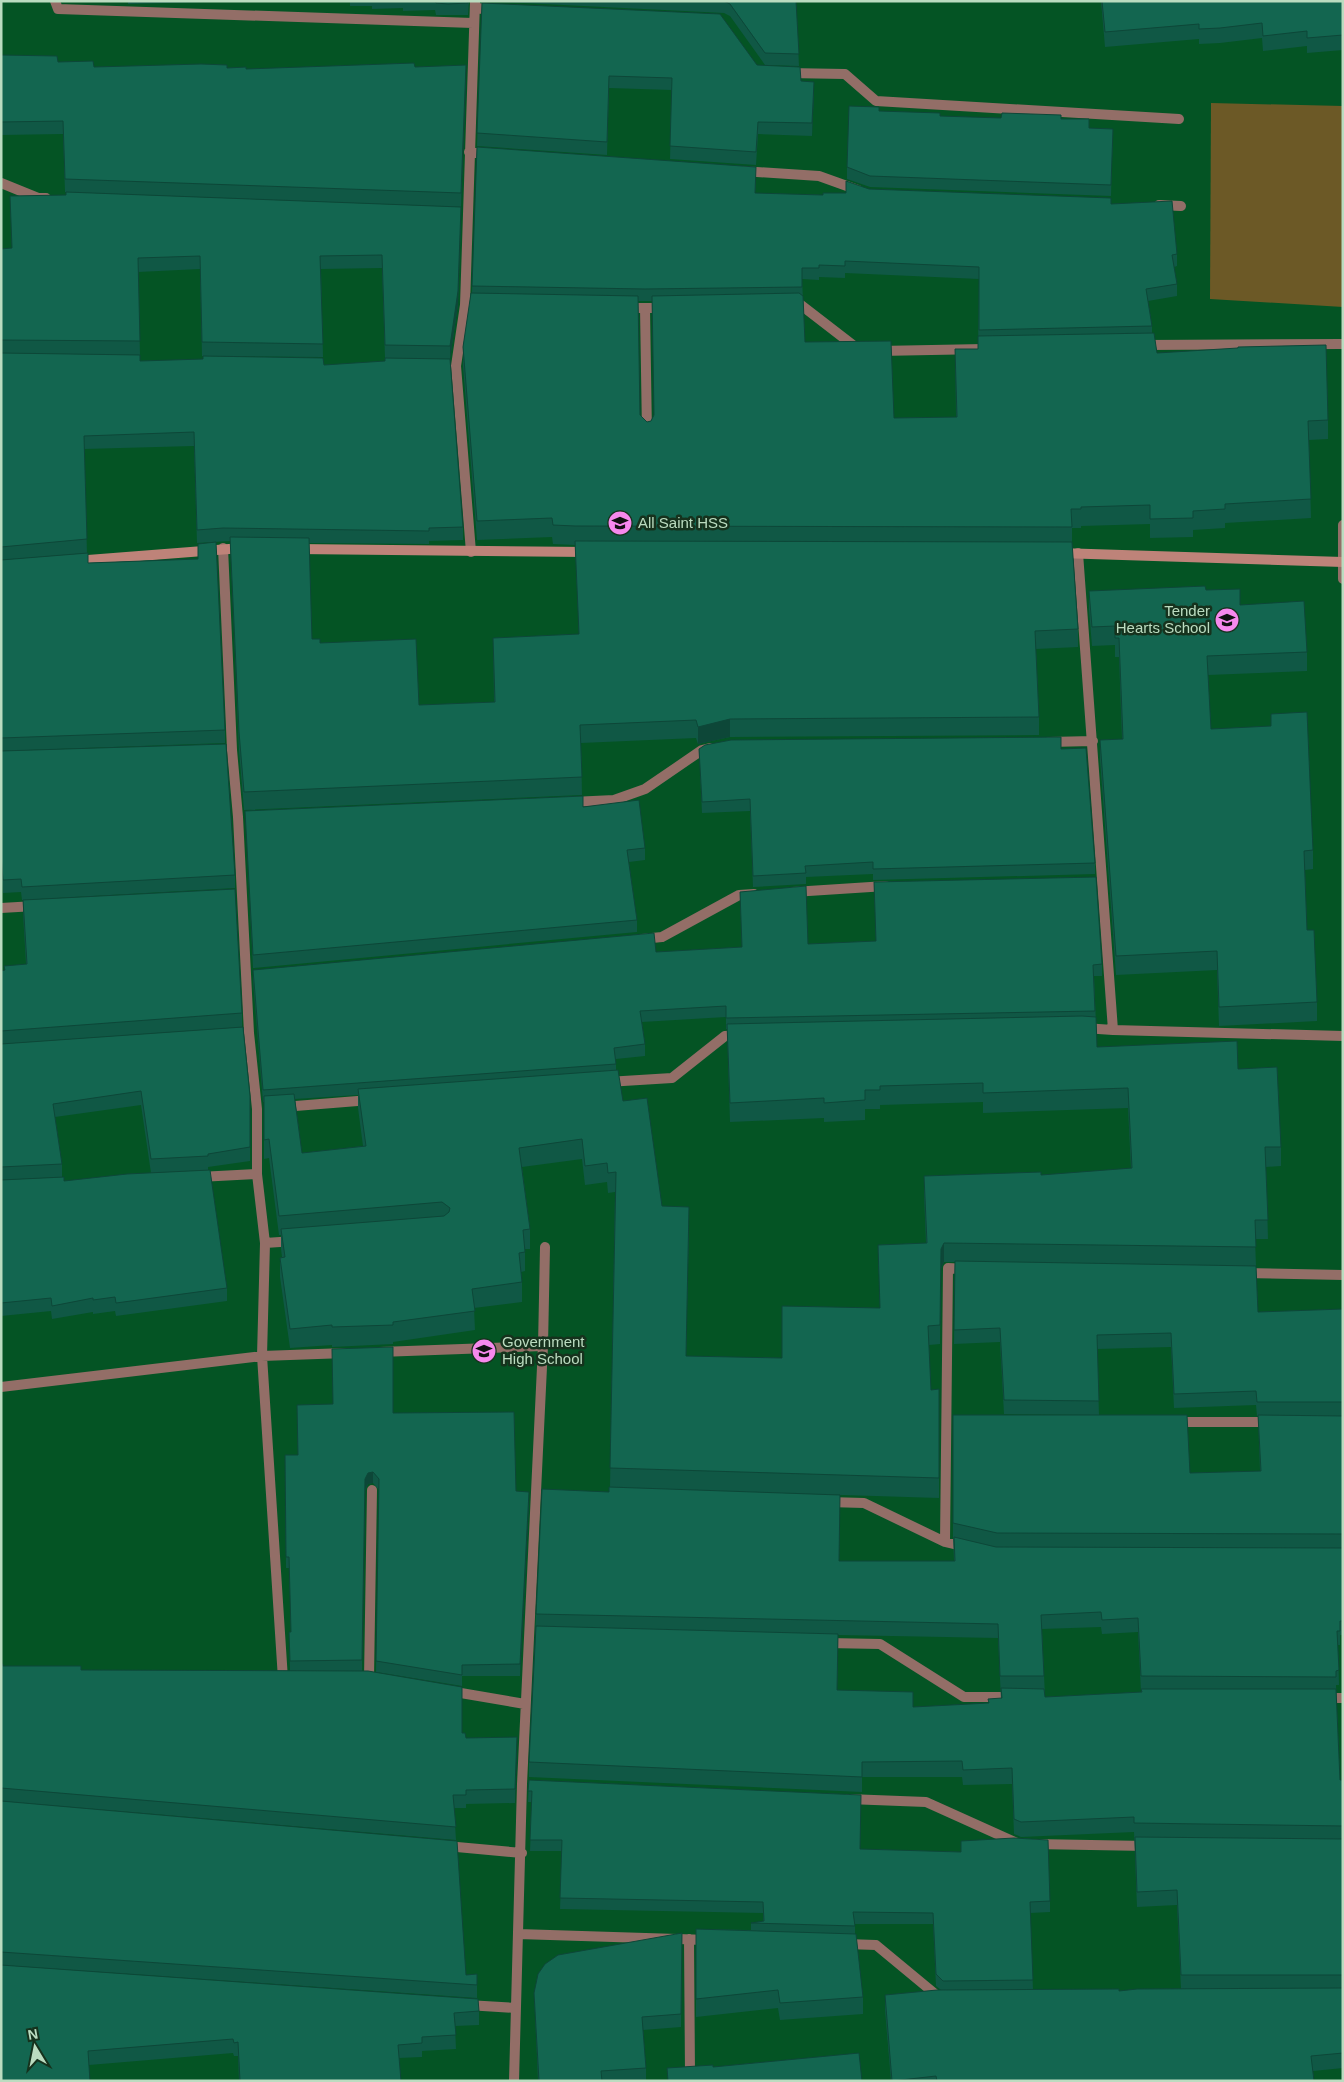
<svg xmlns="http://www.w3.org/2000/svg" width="1344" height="2082" font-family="Helvetica,sans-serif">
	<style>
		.green { fill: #6c5926 }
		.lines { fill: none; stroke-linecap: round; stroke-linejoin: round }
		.street { stroke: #936e67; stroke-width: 10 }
		.secondary { stroke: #be8379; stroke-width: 10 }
		.wall { fill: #105845; fill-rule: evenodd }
		.shaded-wall { fill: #0d4738 }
		.building { fill: #136650; stroke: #0d4738 }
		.labels { text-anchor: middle; stroke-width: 5; stroke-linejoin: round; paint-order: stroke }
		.poi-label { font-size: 15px; fill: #bbdcc0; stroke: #16321d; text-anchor: start }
	</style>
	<rect width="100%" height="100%" fill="#045424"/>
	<path class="green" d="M1211 103 1343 106V307L1210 299Z"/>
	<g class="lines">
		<path class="street" d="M55 1 58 9 473 23
			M475 8 494 9
			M787 73 845 74 876 101 1179 119
			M469 152 488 154
			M742 171 819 176 858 190
			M1 183 38 198H46
			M1159 205 1181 206
			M465 305H483
			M792 305H801L858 349
			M625 308H665
			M645 308 647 434
			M1144 345 1343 344
			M879 351 984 349
			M1343 525V579
			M223 548 232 750 238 817 249 1033 257 1109V1174L265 1243 262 1356 283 1679H288
			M471 552 456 366 465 305 475 2
			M1078 553 1113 1030 1084 1028
			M1049 742 1093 741
			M572 802 614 800 645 789 702 750 710 748
			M793 892 886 886
			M1 908 35 906
			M642 939 662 937 739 895 754 894
			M1113 1030 1343 1036
			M607 1082 672 1078 725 1036 740 1035
			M283 1107 370 1100
			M199 1177 257 1174
			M265 1243 295 1241
			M1244 1273 1343 1275
			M380 1352 543 1346
			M1 1387 262 1356 346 1353
			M1174 1422H1269
			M828 1502 864 1503 945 1542 966 1547
			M945 1542 948 1268 967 1269
			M827 1643 880 1644 964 1697H1014
			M369 1678 372 1490
			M449 1691 525 1704
			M1324 1698H1343
			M848 1799 926 1802 1017 1843
			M1034 1844 1147 1846
			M446 1846 522 1853
			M518 1934 709 1940
			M689 1939 690 2075
			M846 1944 876 1945 940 1998
			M467 2005 516 2008
			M514 2081 522 1784 543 1346 545 1247"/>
		<path class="secondary" d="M296 549 587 552
			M1059 553 1343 562
			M75 561 242 548"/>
	</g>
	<path class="wall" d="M128 1H243L128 4Z
		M300 1H344L300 2Z
		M350 1H469L468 15H436L435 10 403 11V8L372 9V6H350Z
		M482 1H796L799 66 765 65 730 16 724 13Z
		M1101 1H1343V50L1307 53V46L1263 51 1262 38 1220 43 1199 44V39L1105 47Z
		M482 3 757 65 801 81 814 94 812 136 758 134 756 165 670 159 672 90 609 88 607 155 477 146Z
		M1 55 94 67 227 68 246 69 415 67 466 79 461 207 65 192 63 134 1 135Z
		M879 111 940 116 1001 118 1061 119 1089 128 1113 129 1111 196 870 187 847 179V167Z
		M477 147 756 179 755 193 823 195 846 193 869 189 1111 204 1177 254V266L1174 267 1177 284V296L1148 301 1152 326V333L1157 353 1328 420V439L1309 440 1311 518 1225 523V528L1193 530V537L1150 538V524L1081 526V528H1072V546L1078 629V647L1036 649 1039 717V735L730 737 698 744 696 738 581 743 582 795 244 810 239 750 230 541 197 543 194 446 84 449 87 553 1 560V353L140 361 324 365 463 527V540L429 541V544L309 543 312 639 320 643 419 705 494 702 493 638 579 634 575 545 553 544 552 537 477 540 463 366V347L472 293ZM845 273 979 279 978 349H955L956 417 894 418 805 342 802 279 819 280V277L845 278ZM638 301H652L654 415 651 421 647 422 640 415Z
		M10 196 461 221 458 304 450 359 385 358 382 268 321 269 323 357 202 356 200 269 138 272 140 355 1 353V249L12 248Z
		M198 544 225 730V743L1 751V560L88 563 198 559Z
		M1206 590 1240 605 1307 652V671L1208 675 1211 729 1271 726V714L1313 850V869L1305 870 1307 930 1317 1002V1021L1219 1026 1217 970 1116 975 1100 759V740L1122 739 1119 657H1115V645L1092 646 1089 610V591Z
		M699 749H1061L1095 863V874L873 880V874L806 877V884L753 887 750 811 702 813Z
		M1 751 235 875V888L22 900 21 892 3 893 1 870Z
		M583 807 645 848V860L629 862 637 920V932L253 968 245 811Z
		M874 882 1102 964V976H1094L1097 1047 1238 1069 1281 1147V1166L1266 1167 1268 1239H1255L1256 1266 1258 1312 1343 1309V1635H1340V1645H1338L1339 1685H1336L1340 1780H1343V2068L1313 2071 1314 2081H891L885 2010V1995L941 1990 936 1986 933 1924H855V1933L863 1997V2014L780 2020 778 2008 696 2017V1929L751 1930V1923L763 1921V1913L560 1909 562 1851H530L532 1802H528L529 1780 861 1849 961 1852V1841L1050 1901V1912L1030 1913 1033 1990 1119 1991 1181 1989 1177 1905 1137 1907 1134 1832 1021 1837 1014 1834 1012 1784 963 1785 962 1777H862V1792L529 1777V1762L536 1614 609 1492 610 1487 615 1192 608 1193 607 1182 585 1185 582 1159 522 1167 530 1229V1249H525V1271L521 1272 522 1282V1302L474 1308 475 1330 393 1342V1344L332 1347V1345L290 1348 280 1277V1258L282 1257 281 1249V1235H279L269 1158 264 1159V1102H263L253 981V970L656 952 742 947 740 892 808 944 876 941ZM726 1017V1029H727L730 1122 824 1118V1122L865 1120V1109H880V1105L983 1102V1113L1128 1108 1131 1169 1041 1175 924 1176V1195L926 1243 878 1245 880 1308 782 1358 686 1356 689 1226 662 1206 623 1101 616 1070V1059L645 1056V1044L642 1022ZM358 1095V1108L363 1146 302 1153 295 1099ZM944 1262H955L954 1344 1000 1342 1004 1414 1094 1415H953V1537L954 1561H839L750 1492 939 1498V1389L931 1390 929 1345 940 1344 941 1268ZM1171 1347 1174 1408 1256 1405 1257 1416H1258L1260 1471 1190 1473 1099 1415 1097 1349ZM1101 1627 1102 1634 1138 1632 1141 1692 1045 1697 1042 1629ZM838 1635 998 1638 1001 1699 988 1703 913 1707 837 1690Z
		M23 900 242 1013V1027L1 1044V971L26 964 23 914Z
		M1 1044 250 1096V1161L208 1167V1170L151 1173 141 1105 55 1117 62 1164V1177L1 1180Z
		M1 1180 64 1181 227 1288V1301L116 1316 115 1311 93 1314V1312L52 1319 51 1311 1 1316Z
		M393 1413 516 1491 529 1503 520 1676H462V1686L376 1672 379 1490 373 1483 368 1484 365 1490 362 1671 462 1733 466 1738 517 1750 515 1803 466 1804V1808H454L456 1840 1 1801 3 1666 81 1670 290 1671 289 1632H291L289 1568H286L285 1455H298Z
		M1 1801 466 1975 477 1985V1998L1 1965Z
		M682 1933 681 2027 643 2030 646 2068V2081H538L534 1993Z
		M1 1965 479 2011V2025L455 2026 456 2049 422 2051V2057L399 2058 401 2081H239L238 2056H234L233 2053 89 2065Z"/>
	<path class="shaded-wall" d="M466 65V79L461 207V193Z
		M814 82V94L812 136V123Z
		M461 207 458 304 450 359V346Z
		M730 719V737L698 744V727Z
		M944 1243V1262L941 1268 940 1344 941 1249Z
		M373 1472V1483L368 1484 365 1490 362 1671 365 1479 368 1473Z
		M529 1492V1503L520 1676V1664Z
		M517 1737V1750L515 1803V1789Z"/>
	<path class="building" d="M435 1H468V3L448 4 436 3Z
		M721 1H796L799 54 765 53 730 4 724 1Z
		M1102 1H1343V35L1307 38V31L1263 36 1262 23 1220 28 1199 29V24L1105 32Z
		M482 3 720 14 757 65 800 67 801 81 814 82 812 123 758 122 756 152 670 146 672 78 609 76 607 142 477 133Z
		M1 55 57 56 58 62 93 61 94 67 201 64 227 65V68L246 67V69L414 63 415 67 466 65 461 193 65 179 63 121 1 122Z
		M849 106 879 107V111L940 113V116L1001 118 1002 113 1061 115V119H1089V128L1113 129 1111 185 870 176 847 167Z
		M477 147 756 167 755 193 823 195V193H846V181L869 189 1111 198V204L1172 201 1177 254 1172 255 1177 284 1146 289 1152 326 979 330V267L845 261V266L819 265V268H802V287L645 289 472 286Z
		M66 192 461 207 458 291 450 346 385 345 382 255 320 256 323 344 202 342 200 256 138 258 140 341 1 340V249L12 248 10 196 66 195Z
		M471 293 638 296 640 415 647 422 651 421 654 415 652 296 799 293 803 296 805 342 891 341 894 418 957 417 955 349H978V336L1154 333 1157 353 1238 348V347L1326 345 1328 420 1308 421 1311 499 1225 504V509L1193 511V518L1150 519V505L1081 507V509H1071L1072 527 575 526 553 525 552 518 477 521 463 347Z
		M1 353 140 355V361L203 359V356L323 358 324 365 385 361V358L450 359 463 527 429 528V531L223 528 197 530 194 432 84 436 87 539 1 547Z
		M230 537 309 538 312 639H320V643L416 639 419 705 495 702 493 638 579 634 575 541 1072 542 1078 629 1035 631 1039 717 730 719 698 727 696 720 580 725 582 777 244 792 239 732Z
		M216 542 225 730 1 738V560L88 553V563L198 559V544Z
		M1205 586 1206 590 1240 589V605L1304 601 1307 652 1207 656 1211 729 1271 726V714L1307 712 1313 850 1304 851 1307 930H1314L1317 1002 1219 1007 1217 951 1116 956 1100 740 1123 739 1119 638H1115V626L1092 627 1089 591Z
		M1061 737V749L1086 748 1095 863 873 869V862L805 866 806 873 753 876 750 799 702 802 699 749 705 745 731 740Z
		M226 744 235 875 22 887 21 879 3 880 1 856V751Z
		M583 796V807L639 800 645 848 627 850 637 920 253 955 245 811Z
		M1096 877 1102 964 1093 965 1095 1011 726 1018V1006L640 1011 645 1044 614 1048 616 1064 263 1090 253 970 654 933 656 952 742 947 740 892 806 886 808 944 876 941 874 882Z
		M235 889 242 1013 1 1031V971L5 970 4 966 27 964 23 900Z
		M1082 1016 1096 1017 1097 1047 1237 1041 1238 1069 1277 1067 1281 1147H1265L1268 1220H1255L1256 1247 944 1243 941 1249 940 1325 928 1326 931 1390 939 1389V1478L610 1468 616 1172 608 1173 607 1163 585 1166 582 1139 519 1148 530 1229 523 1230 525 1252 519 1253 522 1282 472 1289 475 1311 393 1322V1325L332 1327V1325L290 1329 280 1258 285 1257 281 1229 444 1216 449 1212 450 1208 442 1202 279 1216 269 1139 264 1140V1096L294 1094 302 1153 366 1146 358 1089 618 1070 623 1101 647 1098 662 1206 689 1207 686 1356 782 1358V1306L880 1308 878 1245 927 1243 924 1176 1041 1172V1175L1132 1168 1128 1088 983 1093V1083L880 1086V1090H865V1100L824 1103V1098L730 1103 727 1024Z
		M243 1027 250 1096V1147L208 1154V1156L151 1159 141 1091 53 1104 62 1164 1 1167V1044Z
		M210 1170 227 1288 116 1303 115 1297 93 1300V1298L52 1306 51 1298 1 1303V1180L64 1177V1181L127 1174Z
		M955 1261 1256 1266 1258 1312 1343 1309V1402H1257L1256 1391 1174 1394 1171 1333 1097 1335 1099 1401 1004 1400 1000 1328 954 1330Z
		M393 1347V1413L514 1412 516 1491 529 1492 520 1664 462 1665V1675L376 1661 379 1479 373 1472 368 1473 365 1479 362 1660 290 1661 289 1632H291L289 1557H286L285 1455H298L297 1405 333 1404 332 1349Z
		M953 1415H1187L1190 1473 1261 1471 1258 1415 1343 1416V1534L997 1533 953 1523Z
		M609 1487 840 1495 839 1561H955L954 1537 996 1547 1343 1548V1621H1340V1631H1337L1339 1670 1336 1671V1677L1141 1676 1138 1618 1102 1620 1101 1612 1041 1615 1044 1676H1000L998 1624 536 1614 542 1489 609 1492Z
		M536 1626 838 1634 837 1690 913 1692V1707L989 1703 988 1699 1002 1698 1001 1688 1044 1689 1045 1697 1142 1692 1141 1689H1336L1340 1780H1343V1826L1134 1823V1817L1021 1822 1014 1819 1012 1768 963 1770 962 1761 862 1762V1777L529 1762Z
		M1 1664H3V1666H81V1670L368 1671 462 1687V1733H465L466 1738 517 1737 515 1789 466 1790V1795H453L456 1827 1 1788Z
		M529 1780 861 1795 860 1849 961 1852V1841L1014 1838 1048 1840 1050 1901 1030 1902 1033 1980 943 1981 936 1974 933 1913 853 1912 855 1926 751 1923 764 1921 763 1902 560 1898 562 1840H530L532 1791H528Z
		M1 1801 457 1841 466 1975 477 1974V1985L1 1952Z
		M1135 1837 1343 1839V1975H1181L1177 1890 1137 1892Z
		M696 1929 856 1934 863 1997 780 2003 778 1990 696 1999Z
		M682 1933 681 2014 642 2017 646 2068 601 2071 602 2081H539L534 1993 538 1974 545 1964 558 1955Z
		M1 1965 478 1999 479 2011 454 2013 456 2035 422 2037V2043L398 2045 401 2081H240L238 2042 234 2043 233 2039 88 2051 90 2081H1Z
		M1343 1988V2053L1311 2056 1314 2081H937L936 2076 892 2081 885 1995 937 1990 1119 1989V1991L1137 1989Z
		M859 2053 862 2081H668L667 2068 713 2065V2067Z"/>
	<defs>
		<symbol id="school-disc" viewBox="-11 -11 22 22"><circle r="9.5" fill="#f689ed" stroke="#16321d"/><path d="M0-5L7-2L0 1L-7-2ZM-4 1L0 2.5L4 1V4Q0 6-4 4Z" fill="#111"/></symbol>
	</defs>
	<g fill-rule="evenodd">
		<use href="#school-disc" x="606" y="509" width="28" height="28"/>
		<use href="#school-disc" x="1213" y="606" width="28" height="28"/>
		<use href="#school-disc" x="470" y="1337" width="28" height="28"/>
	</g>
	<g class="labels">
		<g class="poi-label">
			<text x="638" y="528">All Saint HSS</text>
			<text x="1210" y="616" text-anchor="end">Tender<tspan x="1210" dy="17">Hearts School</tspan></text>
			<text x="502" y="1347">Government<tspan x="502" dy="17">High School</tspan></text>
		</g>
	</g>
	<rect width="1344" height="2082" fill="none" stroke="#bbdcc0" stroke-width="5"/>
	<g transform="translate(35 2047) rotate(350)" stroke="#16321d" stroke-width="4" paint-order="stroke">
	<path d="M0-4L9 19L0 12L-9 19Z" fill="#bbdcc0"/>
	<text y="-8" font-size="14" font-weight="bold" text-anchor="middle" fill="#bbdcc0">N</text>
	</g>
</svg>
